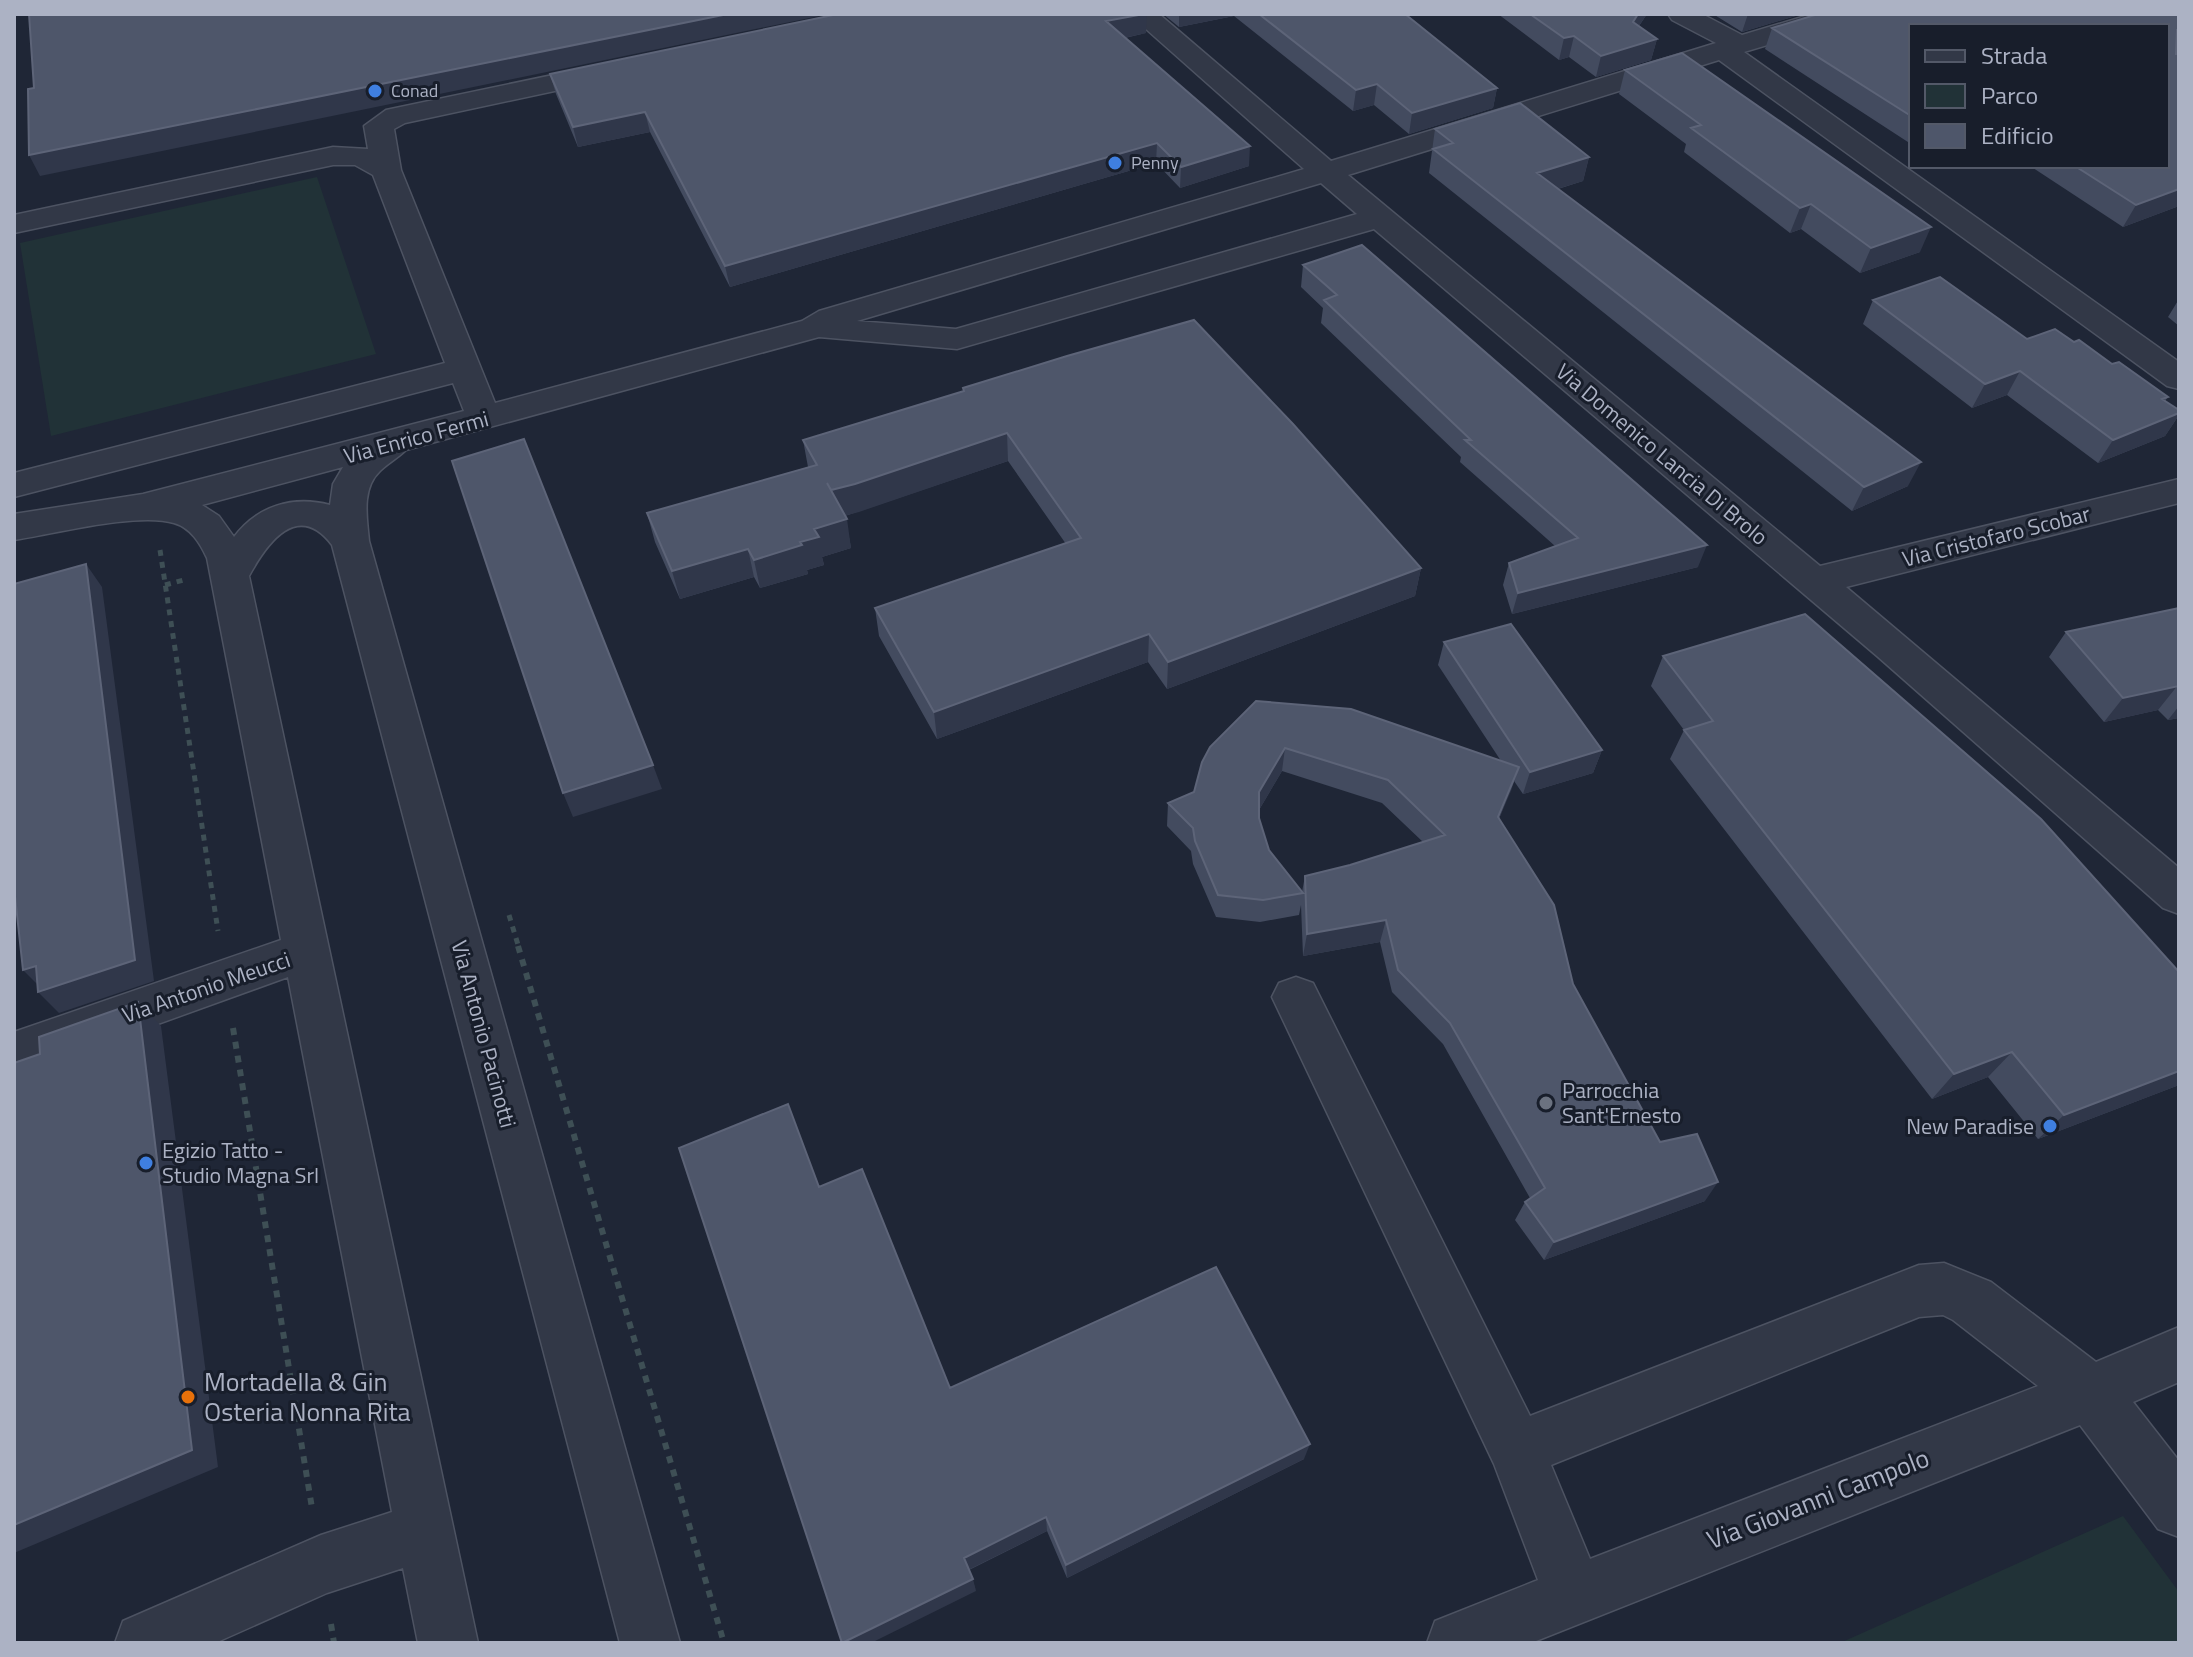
<svg xmlns="http://www.w3.org/2000/svg" width="2193" height="1657" font-family="'Titillium Web',sans-serif">
	<style>
		.green { fill: #213237 }
		.lines { fill: none; stroke-linecap: round; stroke-linejoin: round }
		.minor-casing { stroke: #4d5362; stroke-width: 3 }
		.path-far1 { stroke: #3e4f55; stroke-width: 5; stroke-dasharray: 6 6; stroke-linecap: butt }
		.path { stroke: #3e4f55; stroke-width: 6; stroke-dasharray: 7 7; stroke-linecap: butt }
		.minor { fill: #323847; fill-rule: evenodd }
		.wall { fill: #434b5f; fill-rule: evenodd }
		.shaded-wall { fill: #30374a }
		.building { fill: #4e566a; stroke: #5d6478; stroke-width: 2 }
		.shop-dot { fill: #3f7fe0; stroke: #181e2b; stroke-width: 3 }
		.worship-dot { fill: #6b7280; stroke: #181e2b; stroke-width: 3 }
		.food-dot { fill: #e8710a; stroke: #181e2b; stroke-width: 3 }
		.labels { text-anchor: middle; stroke-width: 6; stroke-linejoin: round; paint-order: stroke }
		.far-poi-label { font-size: 18px; fill: #acb2c4; stroke: #181e2b; text-anchor: start }
		.street-label { font-size: 22px; fill: #acb2c4; stroke: #181e2b }
		.poi-label { font-size: 22px; fill: #acb2c4; stroke: #181e2b; text-anchor: start }
		.near-poi-label { font-size: 26px; fill: #acb2c4; stroke: #181e2b; text-anchor: start }
		.near-street-label { font-size: 26px; fill: #acb2c4; stroke: #181e2b }
	</style>
	<rect width="100%" height="100%" fill="#1f2636"/>
	<path class="green" d="M317 177 376 354 51 436 20 243Z
		M2123 1516 2179 1592V1643H1840Z"/>
	<g class="lines">
		<defs>
			<path id="minor" d="M1129 14H1159L1331 161 1716 43 1672 20 1668 14H1702L1742 35 1812 14H1854L1850 20 1744 52 2179 362V389L2167 386 1719 60 1348 175 1820 566 2179 479V503L1846 587 2179 868V914L2163 908 1877 656 1374 229 957 349 819 337 406 450C398 458 388 463 380 471 361 489 367 518 369 541L680 1643H620L332 545C298 500 267 543 249 576L478 1643H418L403 1568 327 1593 215 1643H115L123 1621 321 1535 392 1512 288 977 14 1076V1032L281 940 207 558C200 543 191 528 174 523 137 512 54 534 14 540V514L143 494 464 411 453 383 14 497V473L445 363 373 175 355 165H333L14 233V215L333 147 368 149 364 126 386 110 610 63 620 65 624 71 620 77 405 123 394 129 401 170 495 403 802 321 819 311 1304 169ZM1321 183 1357 214 956 329 857 321ZM343 467 333 484 330 505C293 495 257 506 234 537L219 516 202 505Z
				M1296 977 1313 983 1530 1416 1919 1265 1944 1263 1991 1282 2096 1362 2179 1327V1382L2133 1402 2179 1461V1537L2158 1529 2080 1425 1531 1643H1427L1435 1621 1538 1580 1494 1464 1272 997 1279 983ZM1943 1315 1953 1320 2038 1386 1590 1559 1551 1465 1919 1317Z"/>
		</defs>
		<use href="#minor" class="minor-casing"/>
		<path class="path-far1" d="M160 550 218 931
			M165 585 184 580
			M509 915 519 948"/>
		<path class="path" d="M518 946 724 1643
			M233 1028 312 1508
			M331 1624 334 1643"/>
		<use href="#minor" class="minor"/>
	</g>
	<path class="wall" d="M1163 14H1405L1497 88 1493 108 1409 134 1374 105 1353 111 1234 16 1179 27Z
		M1498 14H1647L1639 26 1657 39 1651 60 1596 77 1569 57 1559 60Z
		M1713 14H1802L1742 32Z
		M2179 14V206L2123 227 2030 166H2167L1911 26V144L1765 49 1772 28Z
		M1146 33 1125 38 1249 166 1180 188 1156 163 730 287 650 132 578 147 556 94 550 74Z
		M1625 70 1920 252 1860 273 1801 229 1790 233 1684 152 1686 144 1619 94Z
		M1435 129 1589 157 1583 181 1558 189 1908 486 1852 511 1429 173Z
		M1303 265 1698 567 1512 614 1503 585 1509 563 1555 546 1460 462 1461 457 1321 323 1323 308 1301 287Z
		M2179 299V326L2168 317Z
		M1873 300 2027 339 2074 342 2168 397 2165 401 2179 410V415L2165 436 2098 463 2007 395 1972 408 1863 324Z
		M963 388 1421 568 1415 596 1167 689 1148 662 937 739 879 636 875 608 1066 544 1008 461 845 516 851 548 822 557 824 565 807 570 808 574 760 588 754 577 680 599 655 542 647 513 808 467 803 440 963 391Z
		M2179 608V718L2168 720 2158 710 2104 722 2049 657 2066 632Z
		M1444 642 1602 750 1593 773 1523 794 1514 781 1499 819 1573 984 1660 1142 1705 1201 1544 1260 1515 1220 1525 1202 1530 1198 1443 1044 1392 992 1380 942 1303 956 1301 905 1299 915 1260 922 1216 917 1193 864 1191 851 1167 826 1168 803 1194 792 1256 701 1501 761 1438 665ZM1282 771 1382 803 1423 842 1350 865 1305 876 1302 892 1269 850 1259 818V810Z
		M1663 656 2179 972V1085L2038 1139 1988 1077 1932 1099 1670 759 1684 730 1651 686Z
		M819 1187 950 1388 1304 1459 1067 1578 1047 1531 969 1570 976 1591Z"/>
	<path class="shaded-wall" d="M728 14H829L40 176 29 155Z
		M1144 14H1147L1146 33 1106 42V21Z
		M1179 14H1234V16L1179 27Z
		M1638 14H1647L1627 43 1633 22Z
		M1748 14H1802L1742 32Z
		M1574 36 1569 57 1559 60 1564 38Z
		M1657 39 1651 60 1596 77 1601 56Z
		M1377 84 1374 105 1353 111 1356 90Z
		M1497 88 1493 108 1409 134 1412 113Z
		M645 112 650 132 578 147 573 127Z
		M1157 143 1156 163 730 287 725 266Z
		M1250 146 1249 166 1180 188 1181 167Z
		M1589 157 1583 181 1531 197 1537 173Z
		M2179 189V206L2123 227 2136 205Z
		M1811 204 1801 229 1790 233 1800 208Z
		M1931 227 1920 252 1860 273 1871 248Z
		M2020 371 2007 395 1972 408 1985 384Z
		M2179 413V415L2165 436 2098 463 2113 440Z
		M1007 433 1008 461 859 512 836 518 831 490Z
		M1921 462 1908 486 1852 511 1864 487Z
		M847 519 851 548 822 557 824 565 807 570 808 574 760 588 754 560 800 542 814 529Z
		M1707 545 1698 567 1512 614 1518 593Z
		M748 549 754 577 680 599 672 571Z
		M86 564 102 587 154 981 59 1013 38 992 44 991 23 970Z
		M1421 568 1415 596 1167 689 1168 662Z
		M1149 634 1148 662 937 739 934 712Z
		M2178 685 2158 710 2104 722 2123 698Z
		M2179 706V718L2168 720Z
		M1285 748 1282 771 1256 815 1259 792Z
		M1602 750 1593 773 1523 794 1530 772Z
		M653 765 662 789 573 817 563 793Z
		M1519 767 1511 791 1490 839 1498 817Z
		M1386 920 1380 942 1303 956 1307 934Z
		M138 1002 161 1026 218 1467 14 1553V1525Z
		M2012 1052 1988 1077 1932 1099 1954 1074Z
		M2179 1071V1085L2038 1139 2064 1115Z
		M1718 1182 1705 1201 1544 1260 1554 1242Z
		M1310 1444 1304 1459 1067 1578 1066 1565Z
		M1046 1517 1047 1531 968 1570 964 1558Z
		M973 1579 976 1591 871 1643H843Z"/>
	<path class="building" d="M29 14H728L29 155 28 89 34 88Z
		M838 14H1144L1106 21 1250 146 1181 167 1157 143 725 266 645 112 573 127 550 74Z
		M1259 14H1405L1497 88 1412 113 1377 84 1356 90Z
		M1530 14H1638L1633 22 1657 39 1601 56 1574 36 1564 38Z
		M1818 14H2179V30H2177L2176 54H2179V189L2136 205 2075 166H2167V26H1911V116L1772 28Z
		M1682 53 1931 227 1871 248 1811 204 1800 208 1691 128 1701 125 1625 70Z
		M1520 103 1589 157 1537 173 1921 462 1864 487 1433 149 1453 143 1435 129Z
		M1362 245 1707 545 1518 593 1509 563 1578 538 1465 440H1471L1324 300 1337 295 1303 265Z
		M1940 277 2027 339 2055 329 2074 342 2079 340 2112 364 2119 362 2168 397 2162 399 2179 410V413L2113 440 2020 371 1985 384 1873 300Z
		M1194 320 1293 424 1421 568 1168 662 1149 634 934 712 875 608 1081 538 1007 433 855 484 831 490 827 483 847 519 814 529 819 537 800 542 802 545 754 560 748 549 672 571 647 513 817 465 803 440 964 391 963 388 1067 356Z
		M524 439 653 765 563 793 452 461Z
		M86 564 135 960 38 992 36 966 23 970 14 887V584Z
		M2179 608V686L2123 698 2066 632Z
		M1805 614 2041 819 2179 972V1071L2064 1115 2012 1052 1954 1074 1684 730 1713 721 1663 656Z
		M1511 624 1602 750 1530 772 1444 642Z
		M1256 701 1351 709 1519 767 1498 817 1554 905 1573 984 1660 1142 1697 1134 1718 1182 1554 1242 1525 1202 1545 1188 1450 1023 1398 970 1386 920 1307 934 1305 876 1350 865 1445 835 1388 780 1285 748 1259 792V818L1269 850 1303 893 1263 900 1218 895 1195 841 1193 828 1168 803 1194 792 1202 762 1210 747Z
		M138 1002 192 1450 14 1525V1063L40 1054 39 1037Z
		M788 1104 819 1187 862 1169 950 1388 1216 1267 1310 1444 1066 1565 1046 1517 964 1558 973 1579 842 1643 679 1148Z"/>
	<g class="shop-dot">
		<circle cx="375" cy="91" r="8"/>
		<circle cx="1115" cy="163" r="8"/>
		<circle cx="2050" cy="1126" r="8"/>
		<circle cx="146" cy="1163" r="8"/>
	</g>
	<circle class="worship-dot" cx="1546" cy="1103" r="8"/>
	<circle class="food-dot" cx="188" cy="1397" r="8"/>
	<g class="labels">
		<g class="far-poi-label">
			<text x="391" y="97">Conad</text>
			<text x="1131" y="169">Penny</text>
		</g>
		<g class="street-label">
			<text transform="translate(416 437) rotate(-15)" y="8">Via Enrico Fermi</text>
			<text transform="translate(1662 454) rotate(40)" y="8">Via Domenico Lancia Di Brolo</text>
			<text transform="translate(1996 536) rotate(-14)" y="8">Via Cristofaro Scobar</text>
			<text transform="translate(206 987) rotate(-19)" y="8">Via Antonio Meucci</text>
			<text transform="translate(484 1034) rotate(75)" y="8">Via Antonio Pacinotti</text>
		</g>
		<g class="poi-label">
			<text x="1562" y="1098">Parrocchia<tspan x="1562" dy="25">Sant'Ernesto</tspan></text>
			<text x="2034" y="1134" text-anchor="end">New Paradise</text>
			<text x="162" y="1158">Egizio Tatto -<tspan x="162" dy="25">Studio Magna Srl</tspan></text>
		</g>
		<g class="near-poi-label">
			<text x="204" y="1391">Mortadella &amp; Gin<tspan x="204" dy="30">Osteria Nonna Rita</tspan></text>
		</g>
		<g class="near-street-label">
			<text transform="translate(1818 1499) rotate(-21)" y="9">Via Giovanni Campolo</text>
		</g>
	</g>
	<rect width="2193" height="1657" fill="none" stroke="#acb2c4" stroke-width="32"/>
	<rect x="1909" y="24" width="260" height="144" fill="#181e2b" stroke="#535968" stroke-width="2"/>
	<rect x="1925" y="50" width="40" height="12" fill="#323847" stroke="#535968" stroke-width="2"/>
	<text x="1981" y="64" font-size="24" fill="#acb2c4">Strada</text>
	<rect x="1925" y="84" width="40" height="24" fill="#213237" stroke="#535968" stroke-width="2"/>
	<text x="1981" y="104" font-size="24" fill="#acb2c4">Parco</text>
	<rect x="1925" y="124" width="40" height="24" fill="#4e566a" stroke="#535968" stroke-width="2"/>
	<text x="1981" y="144" font-size="24" fill="#acb2c4">Edificio</text>
</svg>
